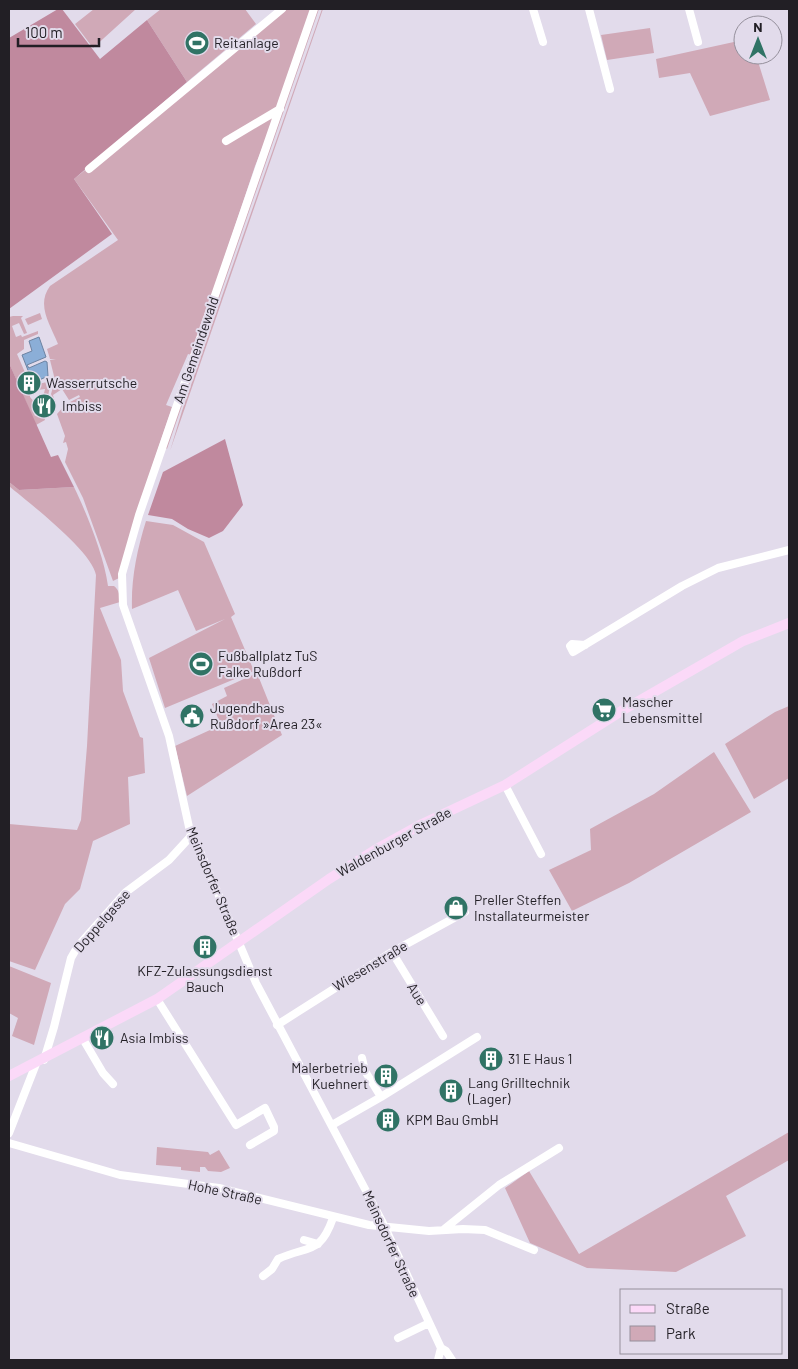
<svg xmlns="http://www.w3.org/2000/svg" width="798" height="1369" font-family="Barlow,sans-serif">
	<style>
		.green { fill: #d0a9b7; fill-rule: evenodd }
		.forest { fill: #c0899e }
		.water { fill: #8baed7; stroke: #6c83a2 }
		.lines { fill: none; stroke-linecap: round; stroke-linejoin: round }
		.minor { stroke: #fff; stroke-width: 8 }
		.major { stroke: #fbd9f8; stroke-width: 10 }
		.labels { text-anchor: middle; stroke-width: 4; stroke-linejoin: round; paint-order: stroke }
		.poi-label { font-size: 14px; fill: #221f25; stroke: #e2dbeb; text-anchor: start }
		.street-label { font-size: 14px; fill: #221f25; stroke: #e2dbeb }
	</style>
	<rect width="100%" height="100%" fill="#e2dbeb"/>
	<path class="green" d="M94 9H136L93 48 75 24Z
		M161 9H245L256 24 187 82 147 20Z
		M285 9H311L278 109 255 166 192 355 188 354 166 405 172 407 137 512 119 578 113 581 83 498 65 462 68 449 66 442 63 443 65 436 57 414 66 404 80 397 79 395 69 400 62 389 53 395 56 407 51 394 55 380 50 360 56 359H50L47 349 58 344C50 324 36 305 50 286L118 240 74 179Z
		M316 9H319L167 449 165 447Z
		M322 9H323L170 451 182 411Z
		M650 28 654 53 607 60 601 35Z
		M743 40V55H756L770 100 710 116 690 73 659 78 656 59Z
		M40 313 42 319 28 325 25 319Z
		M13 316H23L21 318 27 333 24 334 19 323 12 326 16 337 21 335 22 337 38 331V334L24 340V349L17 354 27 377 23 386 28 389 30 386 51 381 48 396 50 402 32 408 35 416 43 413 45 420 36 425 9 363V317ZM45 389 42 402 36 404 30 397V391Z
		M9 482 19 490 74 487C87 514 104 556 108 586H114C119 590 120 595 120 602L100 608 121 660 123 691 140 737 143 738 145 773 128 777 130 824 93 841 80 889 65 904 35 970 9 961V824L77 830 81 820 87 746 96 575C92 551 29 503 9 486Z
		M146 521 173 525 204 542 235 614 231 617 254 671 165 708 149 658 225 619 196 631 178 590 132 609C131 579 137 550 146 521Z
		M257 673 282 735 187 796 175 746 221 725 212 704 227 696 224 688Z
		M789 706V778L754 799 725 744 775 712Z
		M714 752 751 812 629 883 572 911 549 870 591 850 590 829 654 794Z
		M9 966 51 983 34 1045 12 1036 18 1018 9 1013Z
		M789 1132V1160L726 1196 746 1236 676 1272 587 1268 530 1243 505 1188 529 1171 579 1254Z
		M157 1147 208 1152 210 1155 219 1150 230 1168 221 1172 208 1171 205 1167H200V1172L181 1170V1167L156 1165Z"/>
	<path class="forest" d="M58 9H62L100 59 147 20 187 82 74 179 112 234 9 309V38Z
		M9 363 51 457 58 455 74 487 19 490 9 482Z
		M225 439 243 505 223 531 209 538 188 529 172 519 148 515 163 472Z"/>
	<path class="water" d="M39 337 46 357 27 365 29 368 45 361 47 362 48 376 33 383 22 355 32 351 29 341Z"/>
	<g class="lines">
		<path class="minor" d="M314 9 139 515 122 574 123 605 169 736 191 836 197 844 256 983 382 1221 441 1348 446 1351 452 1360
			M533 9 543 42
			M589 9 610 89
			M689 9 698 42
			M226 141 280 109
			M89 169 282 9
			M585 645 572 644 570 646 573 652 682 586 718 568 789 550
			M505 785 541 854
			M392 952 443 1036
			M157 999 236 1125 265 1108 274 1127V1131L250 1145
			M277 1025 392 952 465 912
			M83 1039 103 1073 113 1084
			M362 1058 365 1071 381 1097
			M44 1060 54 1027 71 958 78 946 126 892 169 860 191 836
			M332 1125 381 1097 477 1037
			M9 1133 36 1064
			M9 1143 120 1175 219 1188 369 1225 429 1231 463 1229 485 1230 534 1250
			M443 1230 499 1185 559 1148
			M304 1240 318 1244
			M263 1276 272 1269 278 1259C309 1245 320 1255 333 1218
			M398 1338 429 1323
			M438 1360 441 1348"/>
		<path class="major" d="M9 1076 157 999 329 879 375 850 422 824 505 785 623 710 743 641 789 623"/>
	</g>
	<defs>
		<symbol id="stadium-disc" viewBox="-11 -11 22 22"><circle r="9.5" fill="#307365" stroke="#e2dbeb"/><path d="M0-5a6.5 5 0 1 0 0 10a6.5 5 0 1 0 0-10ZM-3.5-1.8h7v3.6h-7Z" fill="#fff"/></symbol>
		<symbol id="building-disc" viewBox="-11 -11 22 22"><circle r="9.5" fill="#307365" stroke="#e2dbeb"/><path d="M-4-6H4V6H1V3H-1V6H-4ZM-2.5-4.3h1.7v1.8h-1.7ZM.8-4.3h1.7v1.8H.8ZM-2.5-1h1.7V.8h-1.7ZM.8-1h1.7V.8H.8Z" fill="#fff"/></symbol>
		<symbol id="restaurant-disc" viewBox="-11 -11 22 22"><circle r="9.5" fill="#307365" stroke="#e2dbeb"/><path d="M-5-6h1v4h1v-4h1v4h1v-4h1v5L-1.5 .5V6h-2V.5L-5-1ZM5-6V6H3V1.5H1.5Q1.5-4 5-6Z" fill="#fff"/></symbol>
		<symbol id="supermarket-disc" viewBox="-11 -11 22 22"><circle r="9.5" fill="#307365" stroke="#e2dbeb"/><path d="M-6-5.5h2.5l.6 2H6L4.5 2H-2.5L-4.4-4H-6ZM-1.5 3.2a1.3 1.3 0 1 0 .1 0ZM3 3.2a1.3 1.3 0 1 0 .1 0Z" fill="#fff"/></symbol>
		<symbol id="civic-disc" viewBox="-11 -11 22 22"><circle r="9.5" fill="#307365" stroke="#e2dbeb"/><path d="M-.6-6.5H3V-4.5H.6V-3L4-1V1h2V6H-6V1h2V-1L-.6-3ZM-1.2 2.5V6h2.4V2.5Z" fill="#fff"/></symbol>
		<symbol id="shop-disc" viewBox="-11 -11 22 22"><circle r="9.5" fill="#307365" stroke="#e2dbeb"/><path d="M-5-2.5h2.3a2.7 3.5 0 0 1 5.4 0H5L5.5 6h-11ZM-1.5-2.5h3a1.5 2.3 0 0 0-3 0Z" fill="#fff"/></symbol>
	</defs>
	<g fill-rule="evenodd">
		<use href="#stadium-disc" x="183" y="29" width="28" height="28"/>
		<use href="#building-disc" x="15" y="369" width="28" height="28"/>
		<use href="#restaurant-disc" x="30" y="392" width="28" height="28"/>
		<use href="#stadium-disc" x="187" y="650" width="28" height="28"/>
		<use href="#supermarket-disc" x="590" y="696" width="28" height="28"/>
		<use href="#civic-disc" x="178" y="702" width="28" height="28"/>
		<use href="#shop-disc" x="442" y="894" width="28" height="28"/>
		<use href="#building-disc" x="191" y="933" width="28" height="28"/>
		<use href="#restaurant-disc" x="88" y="1024" width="28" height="28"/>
		<use href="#building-disc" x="477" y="1045" width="28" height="28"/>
		<use href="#building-disc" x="372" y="1062" width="28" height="28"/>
		<use href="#building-disc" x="437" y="1077" width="28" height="28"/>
		<use href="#building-disc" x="374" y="1106" width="28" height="28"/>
	</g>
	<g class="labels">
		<g class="poi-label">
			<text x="214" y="48">Reitanlage</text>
			<text x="46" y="388">Wasserrutsche</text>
			<text x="62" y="411">Imbiss</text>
			<text x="218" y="661">Fußballplatz TuS<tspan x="218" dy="16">Falke Rußdorf</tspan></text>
			<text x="622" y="707">Mascher<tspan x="622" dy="16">Lebensmittel</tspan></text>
			<text x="210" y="713">Jugendhaus<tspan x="210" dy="16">Rußdorf »Area 23«</tspan></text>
			<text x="474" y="905">Preller Steffen<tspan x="474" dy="16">Installateurmeister</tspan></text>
			<text x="205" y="976" text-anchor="middle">KFZ-Zulassungsdienst<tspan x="205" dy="16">Bauch</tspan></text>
			<text x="120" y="1043">Asia Imbiss</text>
			<text x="508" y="1064">31 E Haus 1</text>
			<text x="368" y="1073" text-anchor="end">Malerbetrieb<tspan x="368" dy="16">Kuehnert</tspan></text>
			<text x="468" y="1088">Lang Grilltechnik<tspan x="468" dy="16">(Lager)</tspan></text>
			<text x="406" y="1125">KPM Bau GmbH</text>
		</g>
		<g class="street-label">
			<text transform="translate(196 350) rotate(-71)" y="5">Am Gemeindewald</text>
			<text transform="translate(394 842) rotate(-29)" y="5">Waldenburger Straße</text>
			<text transform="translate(213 881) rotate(67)" y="5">Meinsdorfer Straße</text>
			<text transform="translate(102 921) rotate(-49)" y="5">Doppelgasse</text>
			<text transform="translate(370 966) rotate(-31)" y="5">Wiesenstraße</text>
			<text transform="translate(417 994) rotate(58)" y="5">Aue</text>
			<text transform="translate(225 1192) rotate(12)" y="5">Hohe Straße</text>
			<text transform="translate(391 1244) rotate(65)" y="5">Meinsdorfer Straße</text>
		</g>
	</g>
	<rect width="798" height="1369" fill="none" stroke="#221f25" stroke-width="20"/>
	<rect x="620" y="1289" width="162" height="65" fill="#e2dbeb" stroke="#95909c"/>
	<rect x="630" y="1305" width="25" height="8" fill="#fbd9f8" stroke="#95909c"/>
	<text x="666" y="1314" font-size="15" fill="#221f25">Straße</text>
	<rect x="630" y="1326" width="25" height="15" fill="#d0a9b7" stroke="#95909c"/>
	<text x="666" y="1339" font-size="15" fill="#221f25">Park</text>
	<g transform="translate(758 40)"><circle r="24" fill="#e2dbeb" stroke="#95909c"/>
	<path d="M0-4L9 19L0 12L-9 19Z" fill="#307365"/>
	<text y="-8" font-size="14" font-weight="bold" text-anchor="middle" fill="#221f25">N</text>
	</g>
	<path d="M18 38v8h81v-8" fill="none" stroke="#221f25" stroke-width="2.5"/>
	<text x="25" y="38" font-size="15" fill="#221f25" stroke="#e2dbeb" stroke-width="4" paint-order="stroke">100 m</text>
</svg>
